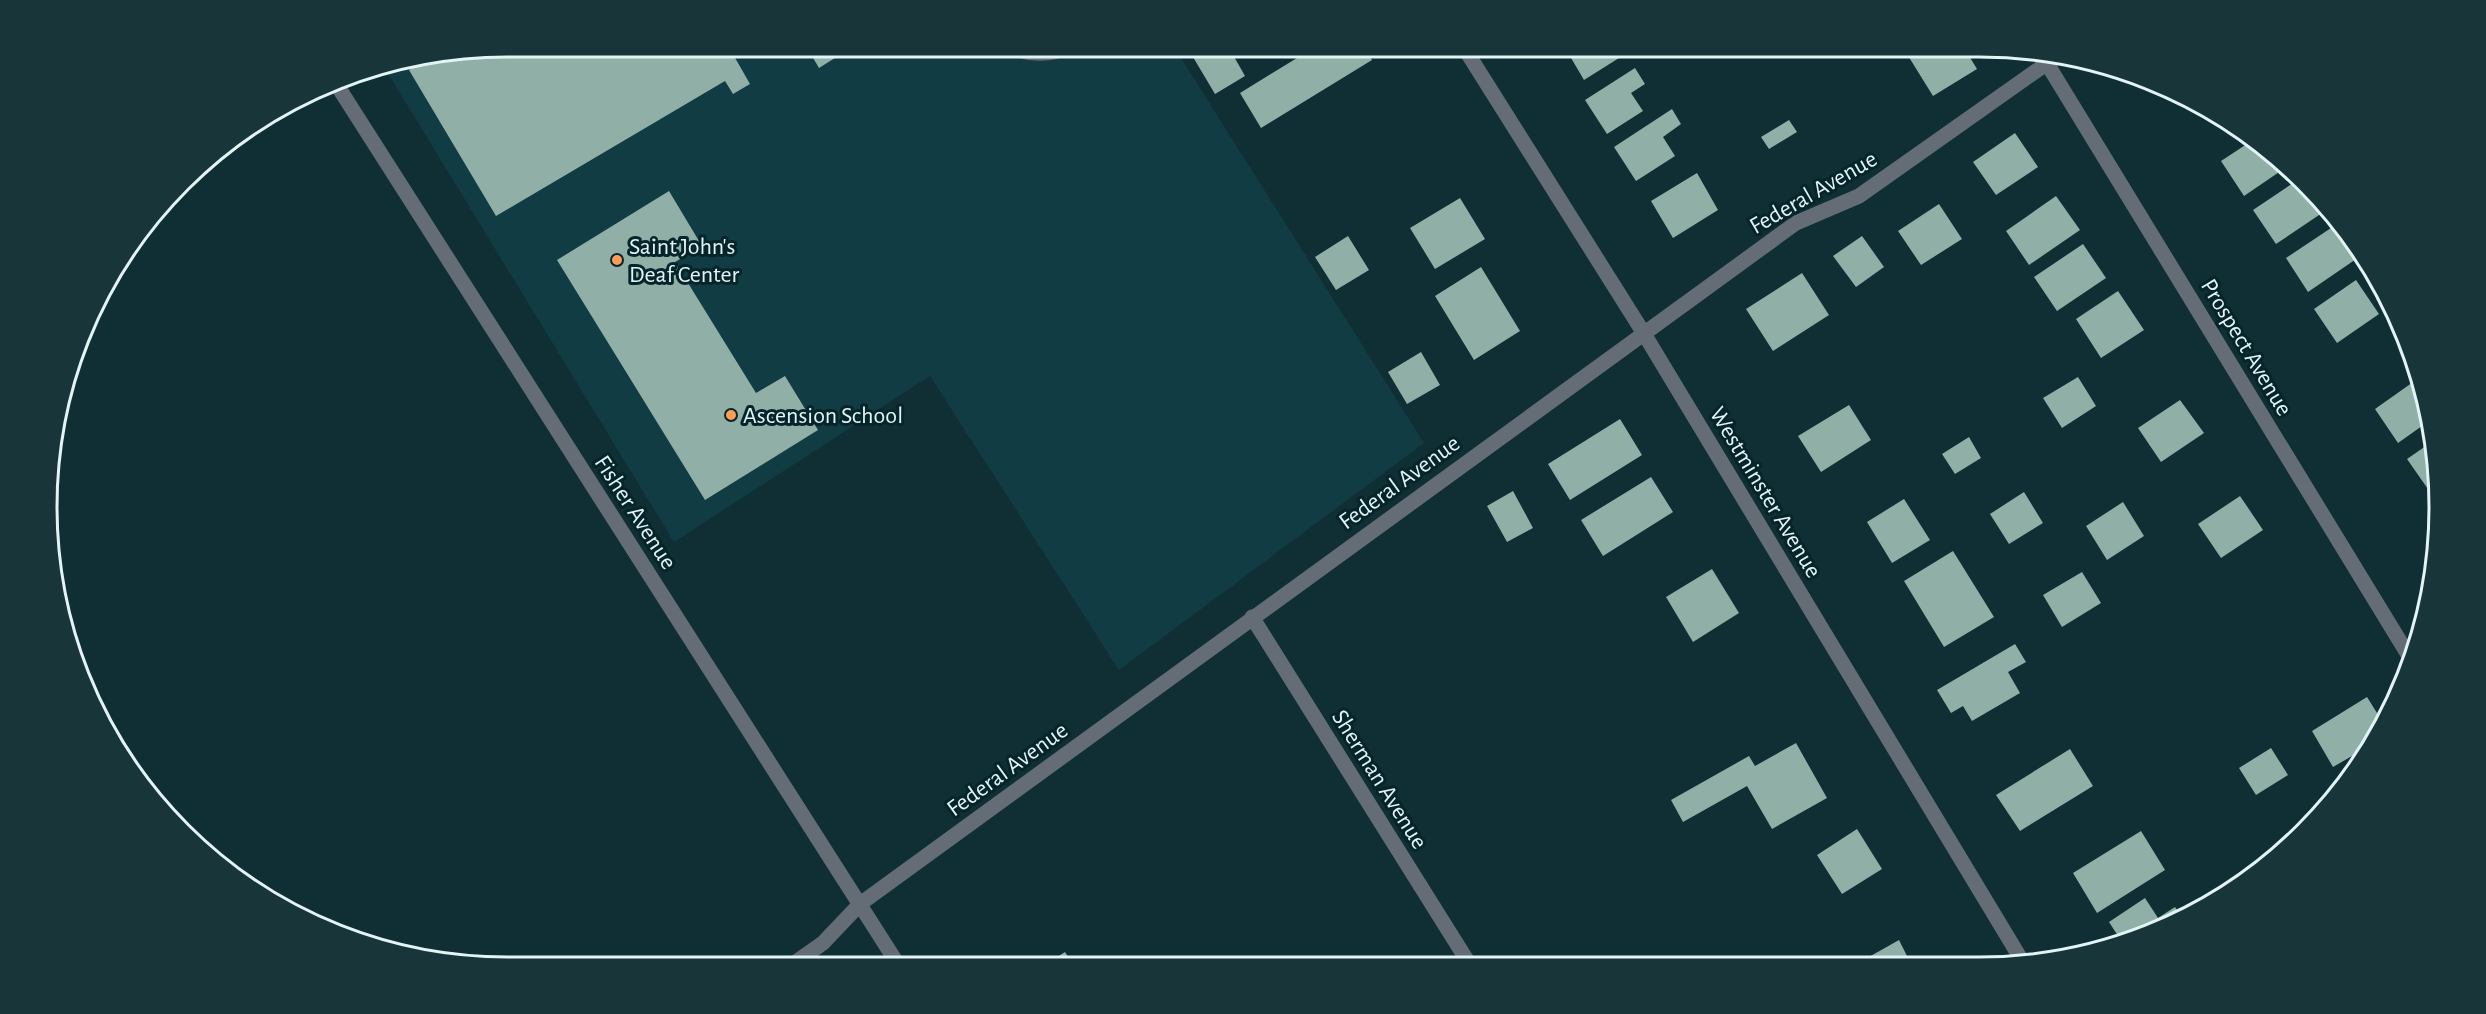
<svg xmlns="http://www.w3.org/2000/svg" width="2486" height="1014" font-family="'Alegreya Sans',sans-serif">
	<style>
		.built { fill: #123c43 }
		.building { fill: #8fafa7 }
		.lines { fill: none; stroke-linecap: round; stroke-linejoin: round }
		.minor { stroke: #646d75; stroke-width: 15 }
		.poi-dot { fill: #fe9c58; stroke: #06252a; stroke-width: 2 }
		.labels { text-anchor: middle; stroke-width: 6; stroke-linejoin: round; paint-order: stroke }
		.street-label { font-size: 24px; fill: #e3f4f7; stroke: #06252a }
		.poi-label { font-size: 24px; fill: #e3f4f7; stroke: #06252a; text-anchor: start }
		.rim { fill: none; stroke: #e3f4f7; stroke-width: 3 }
	</style>
	<rect width="100%" height="100%" fill="#102f34"/>
	<path class="built" d="M507 46 1174 47 1424 443 1119 670 930 376 674 542 384 67Z"/>
	<path class="building" d="M507 46H707L715 58 730 49 750 84 733 94 725 81 496 216 409 70 426 60Z
		M806 46H854L819 68Z
		M1199 46H1228L1245 76 1215 94 1190 52Z
		M1290 46H1364L1372 60 1261 128 1240 93 1297 58Z
		M1564 46H1623L1627 53 1584 80Z
		M1902 46H1963L1977 69 1933 96Z
		M1635 68 1645 84 1631 93 1643 111 1607 134 1585 100Z
		M1672 109 1681 124 1663 137 1675 156 1636 181 1614 147Z
		M1789 120 1797 132 1769 149 1761 137Z
		M2015 133 2038 167 1996 195 1973 162Z
		M2253 140 2288 166 2244 196 2221 161Z
		M1697 173 1718 210 1673 238 1651 201Z
		M2299 179 2328 209 2276 244 2253 210Z
		M669 191 702 246 675 262 756 393 785 376 818 430 705 500 557 260Z
		M2056 196 2080 230 2029 265 2006 231Z
		M1460 198 1485 239 1435 269 1410 228Z
		M1939 204 1962 239 1921 265 1898 231Z
		M2340 222 2362 255 2308 292 2286 258Z
		M1348 236 1369 270 1336 290 1315 257Z
		M1862 236 1884 267 1856 287 1833 256Z
		M2083 244 2106 278 2057 311 2034 277Z
		M1481 267 1520 331 1474 360 1435 296Z
		M1802 273 1829 315 1773 351 1746 309Z
		M2356 280 2379 314 2337 343 2314 309Z
		M2118 291 2144 330 2101 358 2076 319Z
		M1421 352 1440 385 1407 404 1388 372Z
		M2078 377 2096 406 2062 428 2043 398Z
		M2416 380 2424 392 2429 421 2398 443 2375 409Z
		M2180 400 2204 433 2161 462 2138 428Z
		M1849 405 1871 440 1821 472 1798 436Z
		M1620 419 1642 455 1570 500 1548 464Z
		M1969 437 1981 458 1955 474 1942 454Z
		M2433 441 2438 487 2430 492 2407 459Z
		M1651 477 1673 512 1603 556 1581 520Z
		M1513 491 1533 528 1507 542 1487 506Z
		M2024 492 2043 523 2009 544 1990 514Z
		M2240 496 2263 530 2221 558 2198 524Z
		M1904 499 1930 540 1892 563 1867 522Z
		M2123 502 2144 536 2107 560 2086 526Z
		M1953 551 1994 617 1944 647 1904 581Z
		M1712 569 1739 613 1693 642 1666 597Z
		M2082 572 2101 603 2062 627 2043 595Z
		M2015 644 2026 662 2008 672 2020 693 1972 721 1963 706 1951 713 1937 690Z
		M2367 697 2382 721 2371 745 2333 767 2312 731Z
		M1796 743 1827 798 1772 829 1747 786 1683 822 1671 800 1749 756 1755 766Z
		M2271 748 2288 775 2256 795 2239 768Z
		M2070 749 2093 786 2020 831 1996 795Z
		M2310 821V822L2298 836 2294 831Z
		M1857 829 1882 869 1842 894 1817 855Z
		M2141 831 2165 870 2097 913 2073 873Z
		M2145 898 2158 918 2175 907 2183 919 2120 939 2109 922Z
		M1899 940 1911 964H1861L1860 962Z
		M1065 952 1074 966H1043Z"/>
	<g class="lines">
		<path class="minor" d="M1003 46C1024 53 1048 58 1069 46
			M1463 46 1643 332 2024 964
			M2043 57 2412 661
			M335 82 899 966
			M1252 617 1470 965
			M789 967 823 943 860 904 1796 223 1859 196 2053 59"/>
	</g>
	<g class="poi-dot">
		<circle cx="617" cy="260" r="6"/>
		<circle cx="731" cy="415" r="6"/>
	</g>
	<g class="labels">
		<g class="street-label">
			<text transform="translate(1813 192) rotate(-30)" y="8">Federal Avenue</text>
			<text transform="translate(2247 347) rotate(59)" y="8">Prospect Avenue</text>
			<text transform="translate(1399 482) rotate(-36)" y="8">Federal Avenue</text>
			<text transform="translate(1766 492) rotate(59)" y="8">Westminster Avenue</text>
			<text transform="translate(636 512) rotate(57)" y="8">Fisher Avenue</text>
			<text transform="translate(1007 769) rotate(-36)" y="8">Federal Avenue</text>
			<text transform="translate(1380 779) rotate(58)" y="8">Sherman Avenue</text>
		</g>
		<g class="poi-label">
			<text x="629" y="254">Saint John's<tspan x="629" dy="28">Deaf Center</tspan></text>
			<text x="743" y="423">Ascension School</text>
		</g>
	</g>
	<path d="M0 0H2486V1014H0ZM507 57H1979A450 450 0 0 1 2429 507V507A450 450 0 0 1 1979 957H507A450 450 0 0 1 57 507V507A450 450 0 0 1 507 57Z" fill="#18363a" fill-rule="evenodd"/>
	<path class="rim" d="M507 57H1979A450 450 0 0 1 2429 507V507A450 450 0 0 1 1979 957H507A450 450 0 0 1 57 507V507A450 450 0 0 1 507 57Z"/>
</svg>
